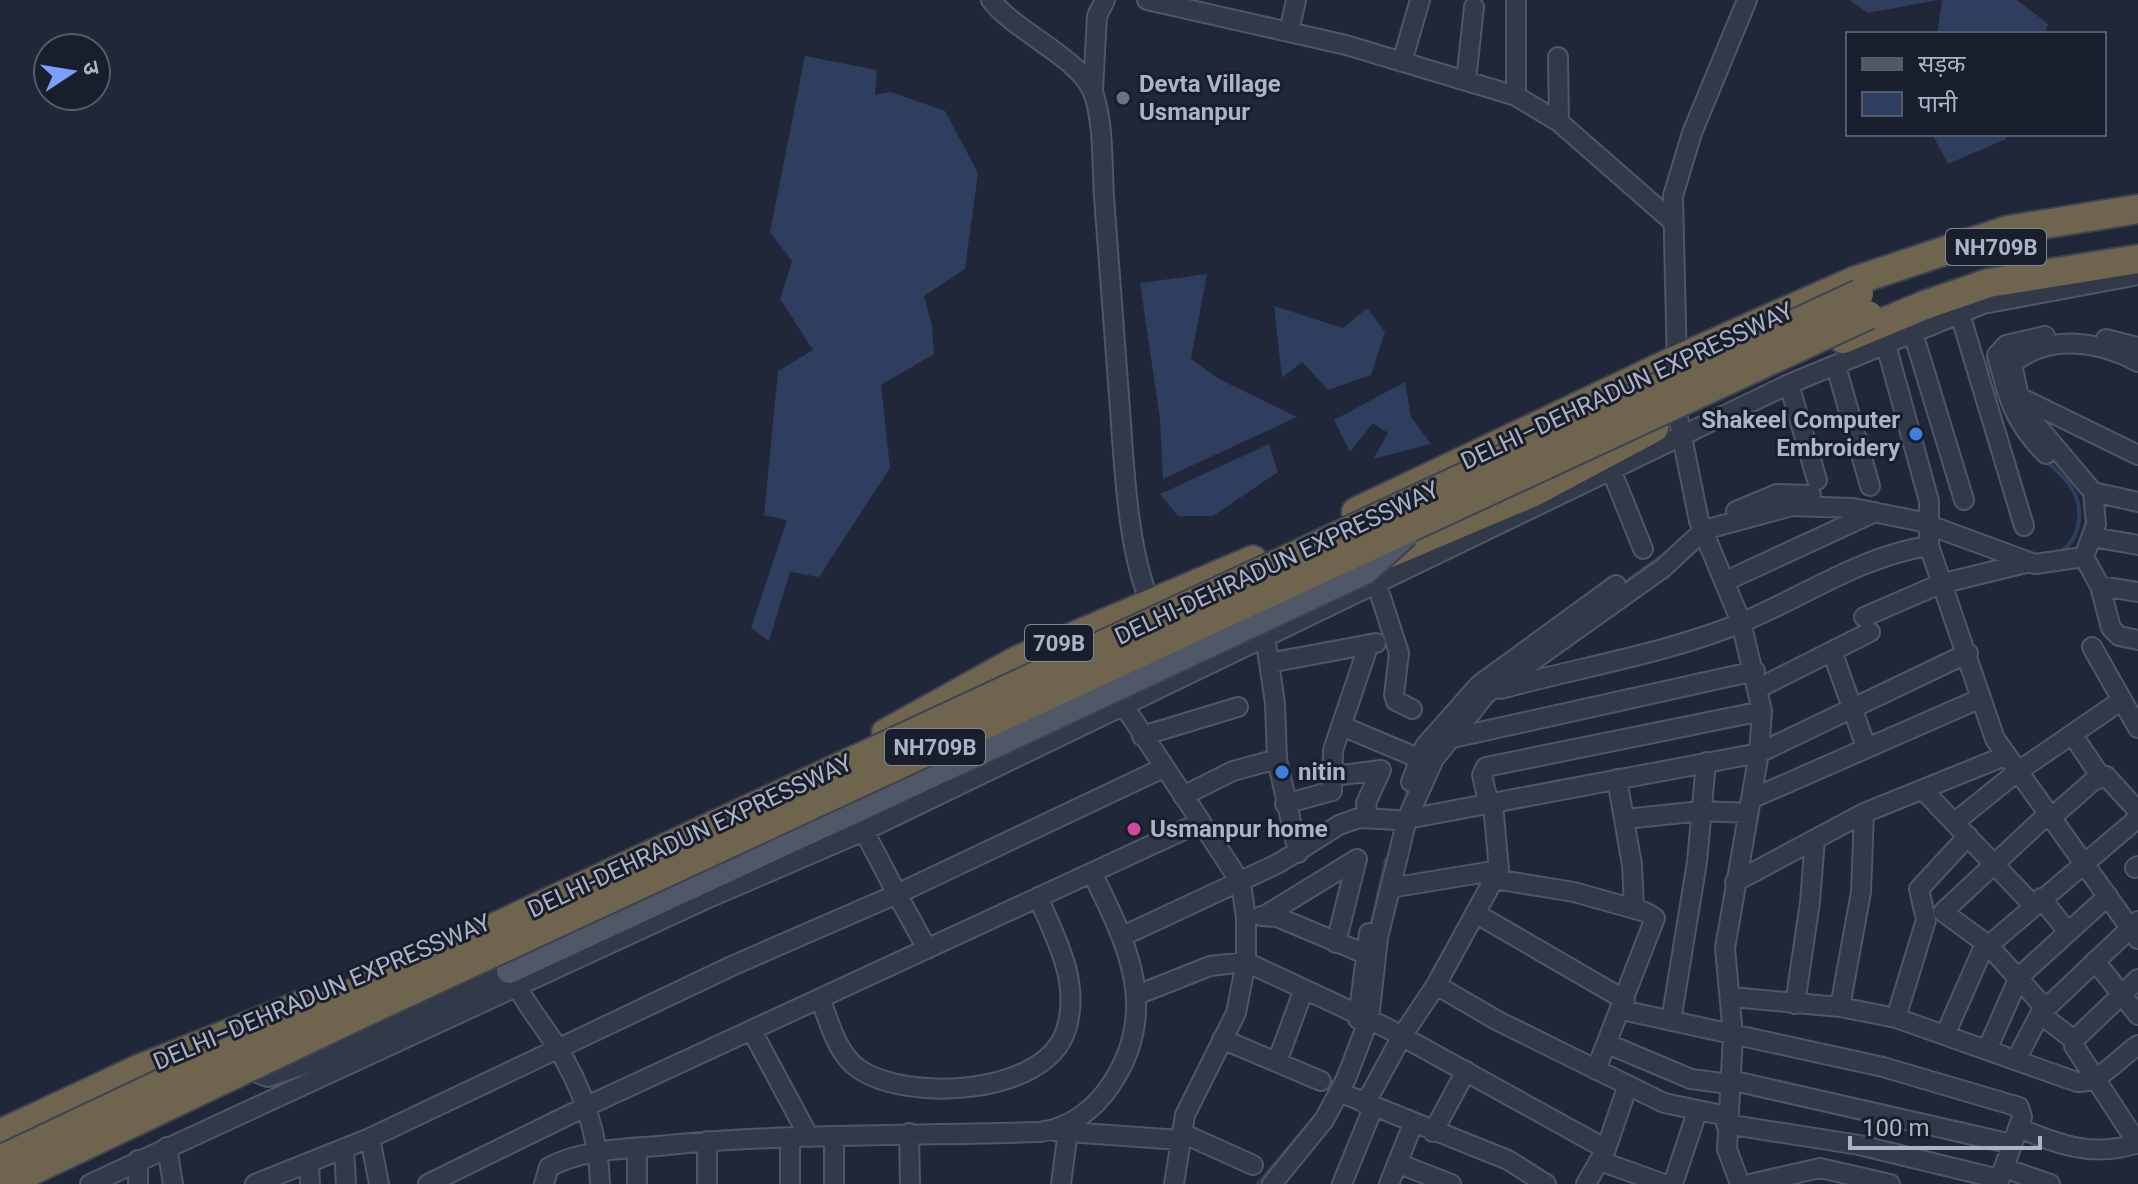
<svg xmlns="http://www.w3.org/2000/svg" width="2138" height="1184" font-family="Roboto,'Noto Sans Devanagari',sans-serif">
	<style>
		.water { fill: #2f3e5e }
		.lines { fill: none; stroke-linecap: round; stroke-linejoin: round }
		.stream { stroke: #2f3e5e; stroke-width: 4 }
		.minor-casing { stroke: #505666; stroke-width: 22 }
		.major-casing { stroke: #3c4252; stroke-width: 28 }
		.highway-casing { stroke: #3d4352; stroke-width: 32 }
		.minor { stroke: #323948; stroke-width: 18 }
		.major { stroke: #505868; stroke-width: 24 }
		.highway { stroke: #6f654f; stroke-width: 28 }
		.major-bridge-casing { stroke: #3c4252; stroke-width: 28; stroke-linecap: butt }
		.highway-bridge-casing { stroke: #3d4352; stroke-width: 32; stroke-linecap: butt }
		.major-bridge { stroke: #505868; stroke-width: 24 }
		.highway-bridge { stroke: #6f654f; stroke-width: 28 }
		.worship-dot { fill: #6b7280; stroke: #181e2c; stroke-width: 3 }
		.shop-dot { fill: #3f7fe0; stroke: #181e2c; stroke-width: 3 }
		.hotel-dot { fill: #d1479c; stroke: #181e2c; stroke-width: 3 }
		.labels { text-anchor: middle; stroke-width: 6; stroke-linejoin: round; paint-order: stroke }
		.shield { fill: #181e2c; stroke: #808697; stroke-width: 2 }
		.shield-label { font-size: 22px; font-weight: bold; fill: #acb3c5 }
		.poi-label { font-size: 24px; font-weight: bold; fill: #acb3c5; stroke: #181e2c; text-anchor: start }
		.street-label { font-size: 24px; fill: #acb3c5; stroke: #181e2c }
	</style>
	<rect width="100%" height="100%" fill="#1f2738"/>
	<path class="water" d="M1849 0H1938L1868 13Z
		M1942 0H2017L2048 24 2045 34H1937Z
		M805 56 877 70 875 95 891 92 945 111 978 173 965 269 924 296 932 326 934 354 881 385 890 468 819 577 790 572 769 641 751 628 787 520 764 515 778 371 813 350 780 299 792 261 770 232Z
		M1932 134H2007L2006 139 1948 164Z
		M1207 274 1191 359 1219 379 1297 417 1163 479 1160 419 1140 283Z
		M1274 306 1343 328 1367 308 1385 332 1371 375 1328 390 1302 362 1282 378Z
		M1405 382 1411 417 1431 444 1373 459 1388 433 1373 423 1350 452 1334 420Z
		M1269 444 1278 472 1213 516H1178L1160 494Z"/>
	<g class="lines">
		<path class="stream" d="M1993 348 1988 352V382L2001 400
			M2044 459C2053 468 2065 477 2071 487 2085 508 2081 541 2058 553
			M1946 522 1979 534
			M1621 585 1669 551
			M1403 807 1408 790
			M1372 922 1386 859
			M1330 1090 1339 1071
			M1258 1184 1321 1109"/>
		<defs>
			<path id="minor" d="M991 0C1016 32 1075 56 1091 88 1104 114 1102 167 1104 197 1109 267 1114 338 1120 409 1124 466 1128 563 1155 612
				M1147 0 1346 45 1516 96 1559 122 1671 220
				M1289 32 1296 0
				M1558 57 1559 122
				M1402 62 1420 0
				M1466 81 1474 7
				M1093 90 1097 16 1105 0
				M1516 96V0
				M1960 314 2024 526
				M1913 333 1964 500
				M2045 336 2006 345 1997 355C2008 398 2014 422 2046 454
				M2106 339 2138 347
				M1886 345 1929 501V546L1995 739 2138 939
				M1836 366 1870 486
				M1677 367 1673 196 1692 133 1747 0
				M1789 384 1817 480
				M1678 397V417L1699 521 1741 622 1762 711 1759 753 1725 948 1733 1035 1727 1149 1740 1184
				M2019 397 2138 455
				M1612 472 1643 549
				M2093 492 2138 502
				M1736 511 1777 494 1811 495
				M2092 537 2138 545
				M2084 557 2100 586 2111 628 2119 636 2138 640
				M1726 581 1875 512
				M1376 582 1399 653 1394 695 1396 701 1412 709
				M2100 586 2138 592
				M1864 617 1940 584 2030 562
				M1265 636 1275 703 1277 759 1298 853
				M2092 647 2138 728
				M1832 651 1866 747
				M1269 663 1376 643
				M1759 688 1870 632
				M1501 689C1580 667 1666 654 1743 622 1805 596 1861 556 1929 546
				M1116 694 1201 822
				M1342 726 1413 756
				M2072 734 2101 777
				M1142 736 1238 707
				M1448 739 1755 671
				M1334 776 1381 770 1366 803 1368 818
				M1617 779 1632 865 1634 908
				M1411 782 1425 746 1479 685 1616 585
				M1923 790 2033 905
				M1183 796 1233 771 1277 759
				M1751 799 1979 699
				M1285 804 1332 791 1333 750 1369 644
				M1489 805 1482 775 1486 767 1762 711
				M2052 817 2093 781 2106 776 2138 811
				M1407 819 1759 753 1968 653
				M1625 819 1702 811 1748 813
				M1955 822 2017 772 2122 700
				M2135 868 2138 866
				M1494 879 1574 892 1645 912 1655 918 1596 1070
				M1735 882 1864 813 2005 756
				M1390 888 1499 870
				M2041 898 2068 932
				M1475 913 1625 1000
				M1261 916 1277 917 1375 958
				M1264 916 1357 859 1336 943
				M1123 936 1279 863 1339 825 1359 818 1397 820
				M927 949 897 894 1163 768
				M2095 961 2138 1015
				M512 977C523 1001 541 1022 555 1044 582 1085 599 1136 600 1184
				M2138 979 2074 1040V1046L2138 1144
				M1436 985 1498 1021 1664 1103 1727 1116
				M1137 995 1210 966 1246 962 1385 1027 1606 1149
				M1732 997 1840 1007 1896 1018 2077 1082C2099 1084 2120 1057 2138 1045
				M821 1001C830 1024 837 1054 859 1069 907 1102 1045 1096 1066 1030 1081 983 1056 939 1038 897
				M1795 1004 1810 902 1815 839
				M1840 1007 1861 892 1864 813
				M2046 1009 1988 945 1943 912 2049 813
				M1622 1010 1883 1067 2019 1107 2022 1117 1998 1184
				M2040 1014 2074 1040
				M1896 1018 1926 920 1919 889 1968 836
				M1358 1019 1369 933
				M1671 1021 1697 862 1706 762
				M752 1031 809 1137
				M1945 1035 1982 951 2138 818
				M1222 1039 1321 1081
				M1608 1044 1691 1079 1729 1084
				M1987 1050 2019 977 2108 896
				M2016 1060 2040 1014 2138 921
				M246 1061 255 1072 268 1077 312 1062 509 971
				M1277 1062 1304 989
				M1730 1080 2012 1144
				M1339 1092 1508 1160 1546 1184
				M1365 1104 1402 1036 1436 985 1499 870 1493 804
				M1726 1124 1859 1145 1999 1179
				M2019 1128C2059 1145 2095 1158 2138 1143
				M1054 1131 1180 1140
				M1433 1132 1466 1071
				M909 1133 910 1184
				M1182 1133 1253 1165
				M834 1137V1184
				M370 1138 379 1184
				M790 1138V1184
				M707 1141V1184
				M167 1147 173 1184
				M344 1149 346 1184
				M138 1160V1184
				M1600 1161 1664 1184
				M309 1163 310 1184
				M1397 1163 1451 1184
				M2004 1168 2050 1184
				M90 1184 704 900 864 831 1789 384 1983 304 2138 275
				M255 1184 370 1138 734 965 897 894 864 831
				M428 1184 585 1107 1201 822 1241 883 1246 918V962L1236 1013 1185 1115 1174 1184
				M544 1184 549 1167C586 1148 628 1149 668 1145 792 1133 916 1136 1040 1132 1069 1128 1094 1110 1110 1086 1161 1012 1128 945 1092 873
				M637 1184V1148
				M1061 1184 1068 1131
				M1272 1184 1324 1120 1346 1079 1369 1019 1378 938 1407 819 1434 759 1486 694 1663 568 1704 530 1792 506 1853 508 1918 521 2035 564 2084 557 2096 524 2093 492 2029 416 2019 397 2012 364C2048 333 2099 341 2138 362
				M1342 1184 1373 1108
				M1389 1184 1413 1124
				M1586 1184 1606 1149 1628 1085
				M1673 1184 1697 1112
				M1750 1184 1820 1168 1890 1184"/>
			<path id="major" d="M509 971 953 765"/>
			<path id="highway" d="M1843 339 1925 305 1989 283 2138 259
				M1356 512 1676 360 1854 281 2008 230 2138 209
				M1380 557 1534 492 1654 428
				M886 733 1018 660 1253 560
				M0 1134 139 1069 301 1005"/>
		</defs>
		<use href="#minor" class="minor-casing"/>
		<use href="#major" class="major-casing"/>
		<use href="#highway" class="highway-casing"/>
		<use href="#minor" class="minor"/>
		<use href="#major" class="major"/>
		<use href="#highway" class="highway"/>
		<defs>
			<path id="major-bridge" d="M953 765 1365 572 1407 534"/>
			<path id="highway-bridge" d="M0 1160 353 993 1859 294
				M4 1184 363 1013 1868 315"/>
		</defs>
		<use href="#major-bridge" class="major-bridge-casing"/>
		<use href="#highway-bridge" class="highway-bridge-casing"/>
		<use href="#major-bridge" class="major-bridge"/>
		<use href="#highway-bridge" class="highway-bridge"/>
	</g>
	<circle class="worship-dot" cx="1123" cy="98" r="8"/>
	<g class="shop-dot">
		<circle cx="1916" cy="434" r="8"/>
		<circle cx="1282" cy="772" r="8"/>
	</g>
	<circle class="hotel-dot" cx="1134" cy="829" r="8"/>
	<g class="labels">
		<g class="shield">
			<rect x="1946" y="229" width="100" height="36" rx="6"/>
			<rect x="1025" y="625" width="68" height="36" rx="6"/>
			<rect x="885" y="729" width="100" height="36" rx="6"/>
		</g>
		<g class="shield-label">
			<text x="1996" y="255">NH709B</text>
			<text x="1059" y="651">709B</text>
			<text x="935" y="755">NH709B</text>
		</g>
		<g class="poi-label">
			<text x="1139" y="92">Devta Village<tspan x="1139" dy="28">Usmanpur</tspan></text>
			<text x="1900" y="428" text-anchor="end">Shakeel Computer<tspan x="1900" dy="28">Embroidery</tspan></text>
			<text x="1298" y="780">nitin</text>
			<text x="1150" y="837">Usmanpur home</text>
		</g>
		<g class="street-label">
			<text transform="translate(1627 386) rotate(-25)" y="8">DELHI–DEHRADUN EXPRESSWAY</text>
			<text transform="translate(1277 563) rotate(-25)" y="8">DELHI-DEHRADUN EXPRESSWAY</text>
			<text transform="translate(690 836) rotate(-25)" y="8">DELHI-DEHRADUN EXPRESSWAY</text>
			<text transform="translate(322 992) rotate(-23)" y="8">DELHI–DEHRADUN EXPRESSWAY</text>
		</g>
	</g>
	<rect x="1846" y="32" width="260" height="104" fill="#181e2c" stroke="#535a69" stroke-width="2"/>
	<rect x="1862" y="58" width="40" height="12" fill="#505868" stroke="#535a69" stroke-width="2"/>
	<text x="1918" y="72" font-size="24" fill="#acb3c5">सड़क</text>
	<rect x="1862" y="92" width="40" height="24" fill="#2f3e5e" stroke="#535a69" stroke-width="2"/>
	<text x="1918" y="112" font-size="24" fill="#acb3c5">पानी</text>
	<g transform="translate(72 72) rotate(78)"><circle r="38" fill="#181e2c" stroke="#535a69" stroke-width="2"/>
	<path d="M0-6L14 30L0 20L-14 30Z" fill="#7aa0fd"/>
	<text y="-12" font-size="22" font-weight="bold" text-anchor="middle" fill="#acb3c5">उ</text>
	</g>
	<path d="M1850 1136v12h190v-12" fill="none" stroke="#acb3c5" stroke-width="4"/>
	<text x="1862" y="1136" font-size="24" fill="#acb3c5" stroke="#181e2c" stroke-width="6" paint-order="stroke">100 m</text>
</svg>
